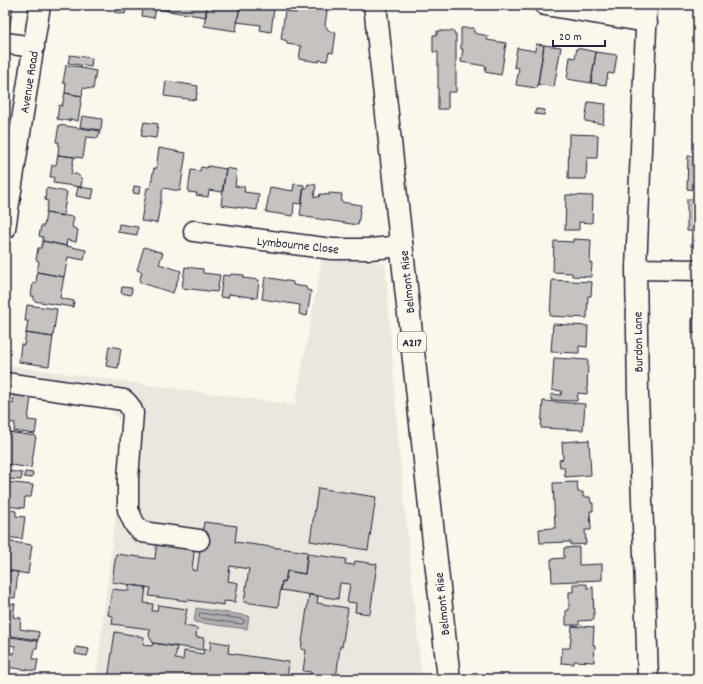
<svg xmlns="http://www.w3.org/2000/svg" width="703" height="684" font-family="Dekko,sans-serif">
	<style>
		.built { fill: #ebe7df }
		.water { fill: #b1aeb0; stroke: #787681 }
		.lines { fill: none; stroke-linecap: round; stroke-linejoin: round }
		.shore { stroke: #5b5a6a; stroke-width: 1 }
		.building { fill: #c6c2c0; stroke: #22223b }
		.minor-casing { stroke: #22223b; stroke-width: 23 }
		.highway-casing { stroke: #22223b; stroke-width: 25 }
		.minor { stroke: #fbf7ec; stroke-width: 20 }
		.highway { stroke: #fbf7ec; stroke-width: 22 }
		.labels { text-anchor: middle; stroke-width: 3.5; stroke-linejoin: round; paint-order: stroke }
		.shield { fill: #fbf7ec; stroke: #636270; stroke-width: 1 }
		.shield-label { font-size: 12px; font-weight: bold; fill: #22223b }
		.street-label { font-size: 13px; fill: #22223b; stroke: #fbf7ec }
	</style>
	<rect width="100%" height="100%" fill="#fbf7ec"/>
	<filter id="ink" filterUnits="userSpaceOnUse"><feTurbulence type="fractalNoise" baseFrequency=".025" numOctaves="2"/><feDisplacementMap in="SourceGraphic" scale="8" xChannelSelector="R" yChannelSelector="G"/><feConvolveMatrix kernelMatrix="1 2 1 2 8 2 1 2 1" color-interpolation-filters="sRGB"/></filter>
	<g filter="url(#ink)">
		<path class="built" d="M322 259 385 263 400 460 422 679H96L126 426 102 403 5 389V365L295 405Z"/>
		<path class="water" d="M196 608 249 616 247 629 194 622Z"/>
		<g class="lines">
			<path class="shore" d="M201 613 242 619 244 620V623L241 624 200 618 199 616V614Z"/>
		</g>
		<path class="building" d="M5 5H13L8 38H5Z
			M115 5H127L125 14 114 12Z
			M137 5H169L168 11 156 9 154 18 142 16 143 7H137Z
			M169 5H207L206 17 168 11Z
			M207 5H240L236 31 204 26Z
			M240 5 252 7 253 5H265V7L274 8 271 32 260 30 261 25 237 22Z
			M307 7 327 11 325 25 329 31 336 32 333 53 329 52 327 61 319 60V62L299 59 301 46 287 44V41L281 39 285 11 296 13V10L306 11Z
			M461 28H474V33L488 36 487 40 506 43 501 75 485 72 486 66 461 62 463 49H461Z
			M437 31H454V34H456V92H448V109H438V52H433V35H437Z
			M536 44 544 45 537 88 516 85 519 68 514 67 517 48 535 51Z
			M697 44H698V78H697Z
			M544 45 561 47 554 87 538 84Z
			M577 48 596 52 591 83 567 79 570 57 575 58Z
			M596 52 617 55 614 74 608 73 606 85 591 83Z
			M70 55 92 58 91 67 68 63Z
			M66 65 81 67V68L96 71 93 89 83 88 82 96 65 93 66 83H63Z
			M166 81 198 86 196 100 164 96Z
			M65 93 82 96 78 121 70 119V121L57 119 59 105 62 106Z
			M588 102 606 104 603 124 585 121Z
			M536 109 545 110 544 115 535 114Z
			M82 116 102 119 101 130 80 127Z
			M144 122 158 124 156 138 141 136Z
			M59 125 100 131 98 138 86 137 83 158 58 155 59 142H56Z
			M569 134 598 135 597 158H587L586 179H568Z
			M695 147H698V190L687 189 688 156H695Z
			M159 148 186 153 180 191 163 188 157 223 141 221 147 188H150L154 168 156 169Z
			M58 155 74 157 71 174H77L82 179 81 187 53 183 54 177H50L52 165H56Z
			M208 166 226 169 222 192 209 190 208 197 196 195 197 193 188 192 191 170 200 171 201 167 207 168Z
			M226 168 237 170 235 186 245 187 244 192 259 194 257 210 221 205Z
			M294 184 304 185 301 204 294 203 293 216 266 212 270 187 293 191Z
			M308 184 316 185 314 197H319L320 194 329 195V193L342 194 341 202 361 205 358 225 306 217V216L300 215 304 188H307Z
			M134 186 140 187 139 194 133 193Z
			M78 187 94 189 92 199 76 196Z
			M46 188 67 192 63 216 46 213 48 201 45 200Z
			M566 195 593 196 592 223 579 222V230H565Z
			M687 199H698V246L691 247 692 231H687Z
			M46 213 74 217 72 227 78 230 76 242 67 240 66 246 43 241V237L39 236 41 226H44Z
			M119 224 138 227 137 235 118 232Z
			M573 239 591 240 590 263H592L591 277 572 276V273L553 272 554 241 573 242Z
			M43 241 86 250 84 260 68 257 64 277 37 272 39 261 36 260 38 248H41Z
			M144 247 163 253 159 264 181 271 173 293 139 282 142 272 137 270Z
			M185 267 203 269V273L220 275 217 292 182 288Z
			M37 272 64 277 60 298 74 301 73 307 34 301V296H31L33 283 36 284Z
			M231 274 244 275 243 278 259 280 257 298 229 294 228 298 220 297 223 275 230 276Z
			M265 277 293 282V285L306 287 307 290 311 291 307 316 299 314 300 305 262 299Z
			M552 280 592 282 591 296H588L587 318 550 316Z
			M122 287 132 288 131 295 121 293Z
			M27 305 57 309 53 337 26 333 28 321H25Z
			M695 312H698V348H696V333H692V318H695Z
			M553 324 588 326 587 347 579 346V353L551 352Z
			M26 333 53 337 49 366 19 362 21 344 24 345Z
			M109 346 121 348 118 368 106 366Z
			M554 358 588 360 587 394 578 393 577 401 551 400V394L561 395 562 391 552 390Z
			M695 390H698V421H696V409H695Z
			M14 394 31 397 28 420 37 421 35 434 14 431 15 423 6 422 8 403 13 404Z
			M543 401 585 404 583 430 541 428Z
			M8 432 36 436 31 468 5 464V447Z
			M589 440 591 475 565 477 564 467H560L559 460 563 459 562 442Z
			M696 465H698V482H696Z
			M9 471 22 473 21 480 8 479Z
			M25 472 33 473 32 478 24 477Z
			M5 482 33 485 31 497H25L24 508 5 506Z
			M577 482 578 492H583V497H590L591 503H593V511H590L591 530H585L586 544 571 545V542L540 543 539 529 555 528 553 483Z
			M318 488 376 497 368 550 310 541Z
			M5 509 16 511V516L25 517 22 539 5 537Z
			M695 517H698V561H694V546H697V528H695Z
			M204 522 237 526 235 542 308 552 305 574 287 571 285 582 282 581 278 607 244 602 249 569 230 566 228 581 238 583 235 602 224 601V605L188 600V601L149 596 151 588 112 582 116 554 155 559 157 539 195 544 192 570 197 571Z
			M5 541 32 545 28 574 5 570Z
			M579 547V565L602 564V580L552 582 551 559 564 558V548Z
			M307 554 346 559 345 564 354 565 355 561 377 564 370 614 355 612 356 603 347 602 350 584 340 583 338 599 281 590 282 581 285 582 287 571 305 574Z
			M5 570 18 572 15 598 5 597Z
			M573 584H587V588L593 587 594 620 579 621V625H566V611L569 610V592H573Z
			M129 585 146 587 144 603 153 604 152 611H157L158 605 187 609 184 626 197 628 196 637 204 638 203 650 153 643 149 636 150 629 112 624 113 616 108 615 112 589 129 591Z
			M309 595 318 596 317 603 348 608 342 647 340 646 336 679H310L311 672 303 671 306 650 301 649Z
			M5 603 15 604 13 617 21 618 20 629 39 632 38 640 5 635Z
			M572 626 580 627V626L594 627 593 645H595L594 662 574 661V664L561 663 562 648H570Z
			M115 632 144 637 143 645 152 646 153 643 177 647 175 659 183 660 184 651 203 654 204 649 210 650 211 641 229 644 228 653 289 662 287 679H108Z
			M10 637 38 641 37 648H35L33 659H38L36 671 5 667V652L14 654 15 646 9 645Z
			M76 647 89 649 87 656 75 654Z"/>
		<g class="lines">
			<defs>
				<path id="minor" d="M545 5 647 22
					M647 5 636 269 638 394 643 526 648 679
					M5 43 34 47
					M5 229 40 5
					M194 231 332 249H370L402 246
					M636 269 698 270
					M5 383 124 400C129 404 131 407 133 413L128 479V510L135 525 142 532 199 540"/>
				<path id="highway" d="M375 5 449 679"/>
			</defs>
			<use href="#minor" class="minor-casing"/>
			<use href="#highway" class="highway-casing"/>
			<use href="#minor" class="minor"/>
			<use href="#highway" class="highway"/>
		</g>
	</g>
	<g class="labels">
		<rect class="shield" x="398" y="332" width="28" height="20" rx="3"/>
		<g class="shield-label">
			<text x="412" y="346">A217</text>
		</g>
		<g class="street-label">
			<text transform="translate(28 82) rotate(-81)" y="5">Avenue Road</text>
			<text transform="translate(298 244) rotate(6)" y="5">Lymbourne Close</text>
			<text transform="translate(406 282) rotate(-96)" y="5">Belmont Rise</text>
			<text transform="translate(637 342) rotate(-91)" y="5">Burdon Lane</text>
			<text transform="translate(441 604) rotate(-96)" y="5">Belmont Rise</text>
		</g>
	</g>
	<rect width="703" height="684" fill="none" stroke="#fbf7ec" stroke-width="20"/>
	<rect x="10" y="10" width="683" height="664" fill="none" stroke="#22223b" stroke-width="1.5" filter="url(#ink)"/>
	<path d="M553 40v6h52v-6" fill="none" stroke="#22223b" stroke-width="2"/>
	<text x="559" y="40" font-size="12" fill="#22223b" stroke="#fbf7ec" stroke-width="3" paint-order="stroke">20 m</text>
</svg>
